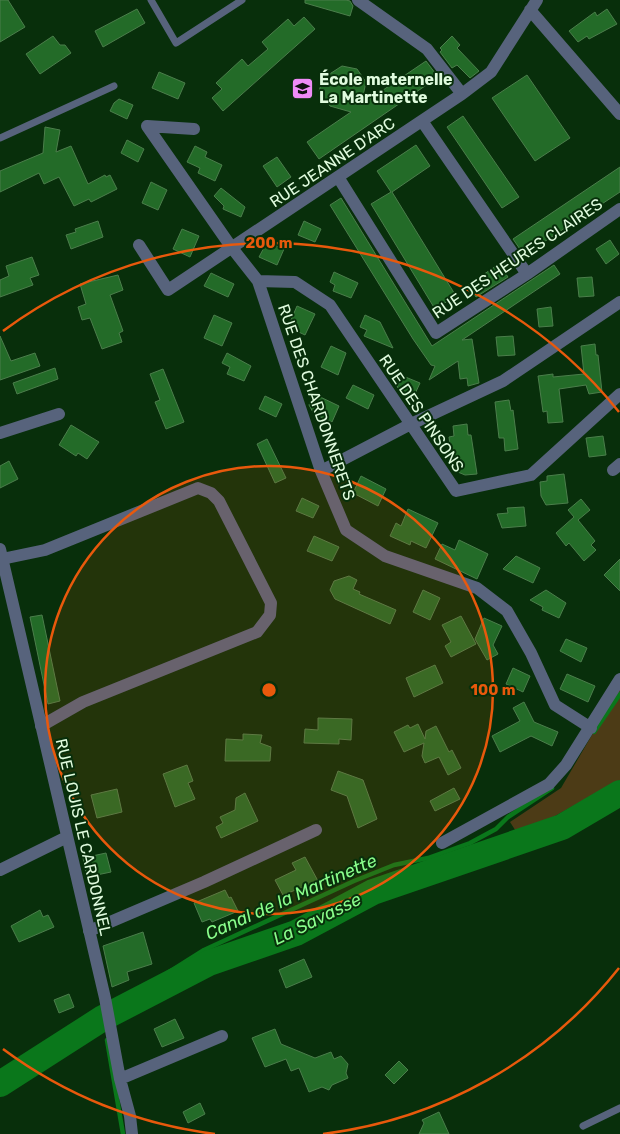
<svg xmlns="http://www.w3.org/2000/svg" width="620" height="1134" font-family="Rubik,sans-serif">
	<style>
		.green { fill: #4c3b16 }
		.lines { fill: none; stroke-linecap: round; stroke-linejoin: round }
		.stream { stroke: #0a771b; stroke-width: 4.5 }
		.river { stroke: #0a771b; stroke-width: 26 }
		.building { fill: #236b28; stroke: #4b7e4b }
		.lane { stroke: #57637c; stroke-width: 7 }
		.street { stroke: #57637c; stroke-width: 12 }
		.ring { fill: none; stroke: #e8590c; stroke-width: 2.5 }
		.labels { text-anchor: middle; stroke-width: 4; stroke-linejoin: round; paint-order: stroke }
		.poi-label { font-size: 16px; font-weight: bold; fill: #e0fbde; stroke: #082f0b; text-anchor: start }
		.street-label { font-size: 16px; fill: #e0fbde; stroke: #082f0b }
		.water-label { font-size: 18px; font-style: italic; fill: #89fd8b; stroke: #082f0b }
		.centre { fill: #e8590c; stroke: #082f0b; stroke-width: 2.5 }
		.ring-label { font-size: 15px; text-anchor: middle; font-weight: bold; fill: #e8590c; stroke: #082f0b; stroke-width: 4; stroke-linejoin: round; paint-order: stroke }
	</style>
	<rect width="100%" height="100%" fill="#082f0b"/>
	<path class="green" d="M620 687V780L519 836 510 822 561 788Z"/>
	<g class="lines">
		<path class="stream" d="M594 732 620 694
			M109 1010 204 950 354 881 394 865 428 858 470 843 496 829 508 817 552 788
			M107 1040 123 1134"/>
		<path class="river" d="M0 1084 103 1018 209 963 296 933 373 892 562 827 620 793"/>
	</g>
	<path class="building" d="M0 0H8L25 27 0 42Z
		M305 0H346L350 1 353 6 350 16 305 3Z
		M137 9 145 23 103 47 95 31Z
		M607 9 617 24 589 39 587 36 578 42 569 31 595 12 597 16Z
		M304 17 315 29 223 111 212 98 222 89 216 83 242 59 248 66 268 49 262 42 288 19 294 26Z
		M53 36 60 45H65L71 53 40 74 26 54Z
		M452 36 460 45 457 48 479 71 470 78 457 65 452 68 440 52 442 50 440 48Z
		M426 61 438 77 319 159 307 142 351 112 330 106 319 91 322 82H326L328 75 342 66 357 69 366 82 361 105Z
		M159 72 185 83 178 99 152 88Z
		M527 75 570 138 535 161 492 98Z
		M119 99 133 105 127 119 110 111 114 103Z
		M463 116 519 197 502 208 447 127Z
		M45 127 60 130 56 152 71 146 88 184 105 175 106 177 110 175 117 189 91 202 89 199 74 206 59 177 44 184 39 173 0 192V171L43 153Z
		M127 140 144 149 138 162 121 153Z
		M416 145 430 166 392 192 456 296 435 309 371 204 391 192 377 171Z
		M195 146 207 152 205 157 222 165 215 181 198 173 200 168 187 162Z
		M277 157 291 177 277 187 263 166Z
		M620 167V192L524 255 513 239Z
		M151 182 167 190 158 210 142 203Z
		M221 188 245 207 241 217 223 209 224 206 214 196Z
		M341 198 432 346 554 265 560 274 462 340 472 339 479 383 468 386 467 378 460 379 458 361 429 380 435 366 431 365 413 339 330 205Z
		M98 221 103 237 71 249 66 235 76 232 75 229Z
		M304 221 321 229 315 242 298 235Z
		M182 229 199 236 190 257 173 249Z
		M610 240 619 254 606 264 596 249Z
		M267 242 284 249 277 265 259 257Z
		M32 257 39 275 30 278 33 285 0 297V280L9 276 6 266Z
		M499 264 508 277 476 297 468 285Z
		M334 272 358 283 351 298 333 291 335 285 330 282Z
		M211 273 234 284 228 297 204 286Z
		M118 275 123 290 110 295 123 331 119 333 122 342 102 349 90 318 82 320 78 307 86 304 80 284Z
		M592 277 594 296 579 297 577 278Z
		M297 306 315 314 305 335 288 327Z
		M551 307 553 326 539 327 537 309Z
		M214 315 232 323 222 346 204 338Z
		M365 315 380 322 393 348 364 336 367 330 360 327Z
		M0 336 11 361 35 353 40 366 0 380Z
		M513 336 515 355 498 356 496 337Z
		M595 344 596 355H598L602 392 589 394 586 385 559 389 563 422 548 423 547 411 543 412 538 376 553 374V377L584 374 581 346Z
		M331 346 346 353 338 375 321 367Z
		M227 353 251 366 244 381 227 374 230 367 222 363Z
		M55 368 58 379 17 394 13 383Z
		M163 369 184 422 166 429 155 402 160 400 150 374Z
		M403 376 420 383 414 396 397 387Z
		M353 385 374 395 368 409 346 398Z
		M314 394 339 406 332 422 314 414 309 405Z
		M265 396 282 404 276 417 259 409Z
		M509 400 511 411 513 410 518 449 505 451 504 438H499L495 402Z
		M467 424 468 435H471L477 474 465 475 453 470 449 437 454 436 453 426Z
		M71 425 99 442 87 459 78 453 76 456 59 445Z
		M603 436 606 455 589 457 586 438Z
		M267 439 286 478 275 483 257 444Z
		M9 461 18 479 0 488V466Z
		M564 474 568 503 546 505 541 496 540 482 547 481V476Z
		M361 476 386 489 378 506 353 493Z
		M302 498 319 506 313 518 296 511Z
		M581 499 590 510 578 520 595 541 591 545 596 550 584 561 569 543 566 546 556 533 574 517 568 510Z
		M524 507 526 526 502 528 497 514 508 513 507 508Z
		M408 509 438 523 426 548 411 541 410 545 390 536 396 523 401 526Z
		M314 536 339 547 332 561 307 551Z
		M459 540 488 554 477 579 435 559 442 544 455 550Z
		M516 556 540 568 533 583 503 569Z
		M620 559V591L604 575Z
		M349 576 357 580 353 589 360 592 359 594 396 610 390 624 335 599 330 590 334 581Z
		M423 590 440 598 430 620 413 612Z
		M546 590 566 603 559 618 542 610 543 607 530 600Z
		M42 615 60 701 48 704 30 617Z
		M461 616 476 644 451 657 445 646 451 642 442 625Z
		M484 618 502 626 493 645 498 654 487 660 475 639Z
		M566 639 587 648 581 662 560 651Z
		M435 665 443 683 414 697 406 678Z
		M513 668 530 676 523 692 506 684Z
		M567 674 595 686 588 702 560 689Z
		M524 702 534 722 558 732 552 746 531 736 500 752 492 736 520 721 513 708Z
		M318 718 352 719 351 740 339 739V744L304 743 305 729 318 730Z
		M418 724 425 739 426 731 436 726 449 752 452 750 461 768 448 775 439 757 425 763 422 756 424 743 404 752 394 732 408 725 410 728Z
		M243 734 262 735 260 743 271 747 270 761H225L226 739 243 740Z
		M187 765 193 781 188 783 195 799 175 807 163 774Z
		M338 771 363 780 377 819 358 828 347 796 331 790Z
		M454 788 460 799 435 811 430 801Z
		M117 789 122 812 97 818 91 795Z
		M245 793 258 821 221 838 216 827 223 823 220 817 235 810 236 798Z
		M106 853 111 872 87 877 83 858Z
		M305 857 318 881 283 895 275 880 296 870 292 863Z
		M225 890 229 898 231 897 238 911 212 922 210 919 202 922 194 903Z
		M40 910 43 917 48 915 54 927 19 942 11 926Z
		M143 932 152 964 127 972 129 980 112 987 103 946Z
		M304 959 312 977 286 988 279 970Z
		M69 994 74 1007 59 1013 54 1000Z
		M175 1019 184 1038 162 1047 154 1029Z
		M275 1029 281 1044 315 1058 331 1052 334 1059 341 1056 348 1064 346 1073 348 1078 332 1085 329 1090 322 1087 309 1092 299 1068 291 1071 286 1059 265 1067 252 1038Z
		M399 1061 408 1070 394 1084 385 1075Z
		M200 1103 205 1114 188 1123 183 1112Z
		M439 1112 449 1134H419L424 1123 422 1120Z"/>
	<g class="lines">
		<path class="lane" d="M151 0 176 43 242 0
			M0 138 114 86
			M583 1126 620 1108"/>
		<path class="street" d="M358 0 427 49 462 94
			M530 10 620 114
			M422 121 527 274
			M194 129 147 126 232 248 258 281 321 471 346 530 385 556 477 588 507 611 531 653 555 705 591 728
			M338 177 436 333 527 274 620 209
			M139 245 168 290 462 94 491 72 537 0
			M258 281 295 282 330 305 456 491 531 475 620 394
			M0 433 59 414
			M613 470 620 464
			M321 471 409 425 503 381 620 302
			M0 549 105 998 120 1079 130 1116 132 1134
			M2 559 45 550 198 488 211 493 219 501 271 603 270 615 257 632 83 702 41 726
			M442 843 549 784 566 765 620 679
			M0 870 67 837
			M89 931 204 882 316 830
			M120 1079 222 1036"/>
	</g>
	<circle cx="269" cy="690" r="224" fill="#e8590c" fill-opacity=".12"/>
	<g class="ring">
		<circle cx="269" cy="690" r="224"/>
		<path d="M619 968A447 447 0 0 1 323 1134M215 1134A447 447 0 0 1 3 1049M3 331A447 447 0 0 1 619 412"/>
	</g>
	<defs>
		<symbol id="school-square" viewBox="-11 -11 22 22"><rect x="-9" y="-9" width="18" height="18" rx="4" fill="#ef8bf7" stroke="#082f0b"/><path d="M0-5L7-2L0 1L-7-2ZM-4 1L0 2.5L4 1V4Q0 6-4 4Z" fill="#111"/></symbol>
	</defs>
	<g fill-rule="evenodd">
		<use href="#school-square" x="290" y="76" width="25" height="25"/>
	</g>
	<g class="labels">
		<g class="poi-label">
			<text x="319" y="85">École maternelle<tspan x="319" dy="18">La Martinette</tspan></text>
		</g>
		<g class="street-label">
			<text transform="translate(332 162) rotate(-34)" y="6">RUE JEANNE D'ARC</text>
			<text transform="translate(517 258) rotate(-34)" y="6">RUE DES HEURES CLAIRES</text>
			<text transform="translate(317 402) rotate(71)" y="6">RUE DES CHARDONNERETS</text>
			<text transform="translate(422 413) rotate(56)" y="6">RUE DES PINSONS</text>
			<text transform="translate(84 837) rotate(77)" y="6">RUE LOUIS LE CARDONNEL</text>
		</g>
		<g class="water-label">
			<text transform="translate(291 897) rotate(-24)" y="6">Canal de la Martinette</text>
			<text transform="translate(317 919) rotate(-26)" y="6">La Savasse</text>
		</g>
	</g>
	<circle cx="269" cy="690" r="8" class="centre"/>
	<g class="ring-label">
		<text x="269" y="248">200 m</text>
		<text x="493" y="695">100 m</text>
	</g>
</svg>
